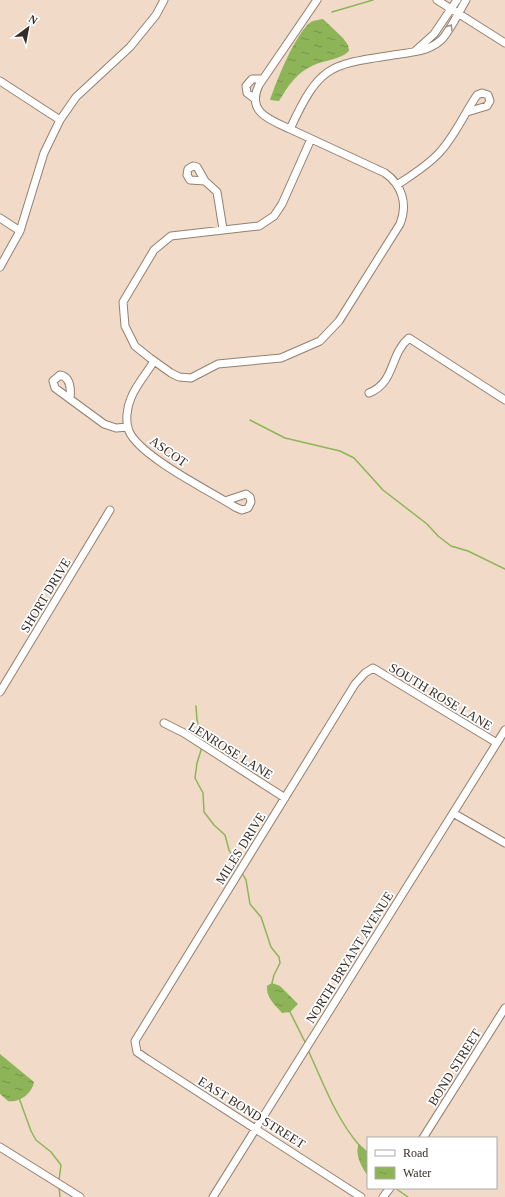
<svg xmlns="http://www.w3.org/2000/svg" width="505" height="1197" font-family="Georgia,serif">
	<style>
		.water { fill: url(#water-ripples) }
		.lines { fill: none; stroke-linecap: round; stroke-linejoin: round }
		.stream { stroke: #8db558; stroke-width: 1.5 }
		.minor-casing { stroke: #94806f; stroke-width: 9 }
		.minor { stroke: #fff; stroke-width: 7 }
		.oneway { stroke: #9a9692 }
		.labels { text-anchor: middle; stroke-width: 3.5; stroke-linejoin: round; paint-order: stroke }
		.street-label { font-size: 13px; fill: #352d26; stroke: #fff }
	</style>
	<defs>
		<pattern id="water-ripples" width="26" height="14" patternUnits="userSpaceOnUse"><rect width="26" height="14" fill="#8db558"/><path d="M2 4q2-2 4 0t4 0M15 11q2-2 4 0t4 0" fill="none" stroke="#749449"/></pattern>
	</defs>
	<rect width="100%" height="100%" fill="#f1dac8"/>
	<path class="water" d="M323 19 343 38 348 45 349 51C340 60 325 60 314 65 297 72 288 86 279 101L270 100C276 82 296 32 311 22 314 20 319 20 323 19Z
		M272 983 280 986 298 1004 290 1012 282 1013C275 1005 266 998 267 986Z
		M0 1054 34 1082C32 1094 19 1103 8 1101L0 1094Z
		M359 1144 368 1152V1176C362 1168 354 1154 359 1144Z"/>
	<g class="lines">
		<path class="stream" d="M332 12 373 0
			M250 420 285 438 340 451 354 458 383 490 427 524 438 536 451 546 468 551 505 569
			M196 706 197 720 203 743
			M202 747 197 763 195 778 203 793 204 812 214 825 225 835 229 850 239 868
			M242 873 246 880 250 904 261 917 271 947 279 957 280 963 274 975 272 983
			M289 1010 306 1044
			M308 1050C323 1082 335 1117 359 1145
			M19 1098 31 1131 36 1140 51 1152 61 1165 59 1180
			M59 1186 60 1197
			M395 1188 408 1197"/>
		<defs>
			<path id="minor" d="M437 0 505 43
				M415 51 434 34 457 0
				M0 81 60 120
				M255 99 247 93 246 86 252 79H263
				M290 129C270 120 246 112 259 85L317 0
				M311 139 282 204 274 216 259 226 171 236 154 250 123 302 125 326 135 346 150 358 171 373 179 377 191 378 218 364 281 358 320 341 339 321 400 224C408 204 402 185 385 173L290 129C321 62 330 65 400 54 414 52 428 51 440 41 448 35 460 10 466 0
				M205 181 190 180 187 175 188 169 193 166 197 167 205 181 217 192 223 229
				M397 185C412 175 427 166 439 153 455 136 464 114 477 95L482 93 488 95 490 101 487 106 467 112
				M0 218 20 231
				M0 267 20 231 44 153 60 120 76 97 130 47 156 15 164 0
				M154 361C147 373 136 385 131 398 127 407 125 422 129 431 139 456 210 491 235 507L242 510 248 508 251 502 250 497 246 494 225 501
				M369 393C396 382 389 355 409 338L505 400
				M70 399C71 390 71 377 60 375L53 381 55 388 104 424 116 428 128 427
				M0 692 110 510
				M164 723 184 733 285 798
				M453 813 505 843
				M423 1138 505 1008
				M0 1147 80 1197
				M213 1197 505 730
				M361 1197 147 1059 137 1052 135 1041 355 684 365 673 373 668 497 743
				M383 1197 390 1188"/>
		</defs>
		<use href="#minor" class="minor-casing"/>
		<use href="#minor" class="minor"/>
	</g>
	<defs><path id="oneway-chevron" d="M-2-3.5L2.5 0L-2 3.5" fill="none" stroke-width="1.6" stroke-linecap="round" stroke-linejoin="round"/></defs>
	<use class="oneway" href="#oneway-chevron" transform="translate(450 27) rotate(-58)"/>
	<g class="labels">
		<g class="street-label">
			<text transform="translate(169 451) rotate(35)" y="5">ASCOT</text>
			<text transform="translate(45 595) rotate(-59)" y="5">SHORT DRIVE</text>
			<text transform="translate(441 696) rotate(31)" y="5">SOUTH ROSE LANE</text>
			<text transform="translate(231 750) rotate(32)" y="5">LENROSE LANE</text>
			<text transform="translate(240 848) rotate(-58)" y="5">MILES DRIVE</text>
			<text transform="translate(349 957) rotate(-58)" y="5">NORTH BRYANT AVENUE</text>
			<text transform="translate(454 1067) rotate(-58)" y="5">BOND STREET</text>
			<text transform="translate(252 1112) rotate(32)" y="5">EAST BOND STREET</text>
		</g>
	</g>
	<rect x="367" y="1137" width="130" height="52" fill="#ffffff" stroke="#aeaba8"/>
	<rect x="375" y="1150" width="20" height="6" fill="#ffffff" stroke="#aeaba8"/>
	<text x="403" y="1157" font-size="12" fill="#352d26">Road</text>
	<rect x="375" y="1167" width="20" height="12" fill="url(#water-ripples)" stroke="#aeaba8"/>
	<text x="403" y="1177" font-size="12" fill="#352d26">Water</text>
	<g transform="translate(28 28) rotate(32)" stroke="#ffffff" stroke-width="3" paint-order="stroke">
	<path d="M0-3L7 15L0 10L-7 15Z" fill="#352d26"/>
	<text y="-6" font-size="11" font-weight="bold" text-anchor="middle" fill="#352d26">N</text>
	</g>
</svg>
